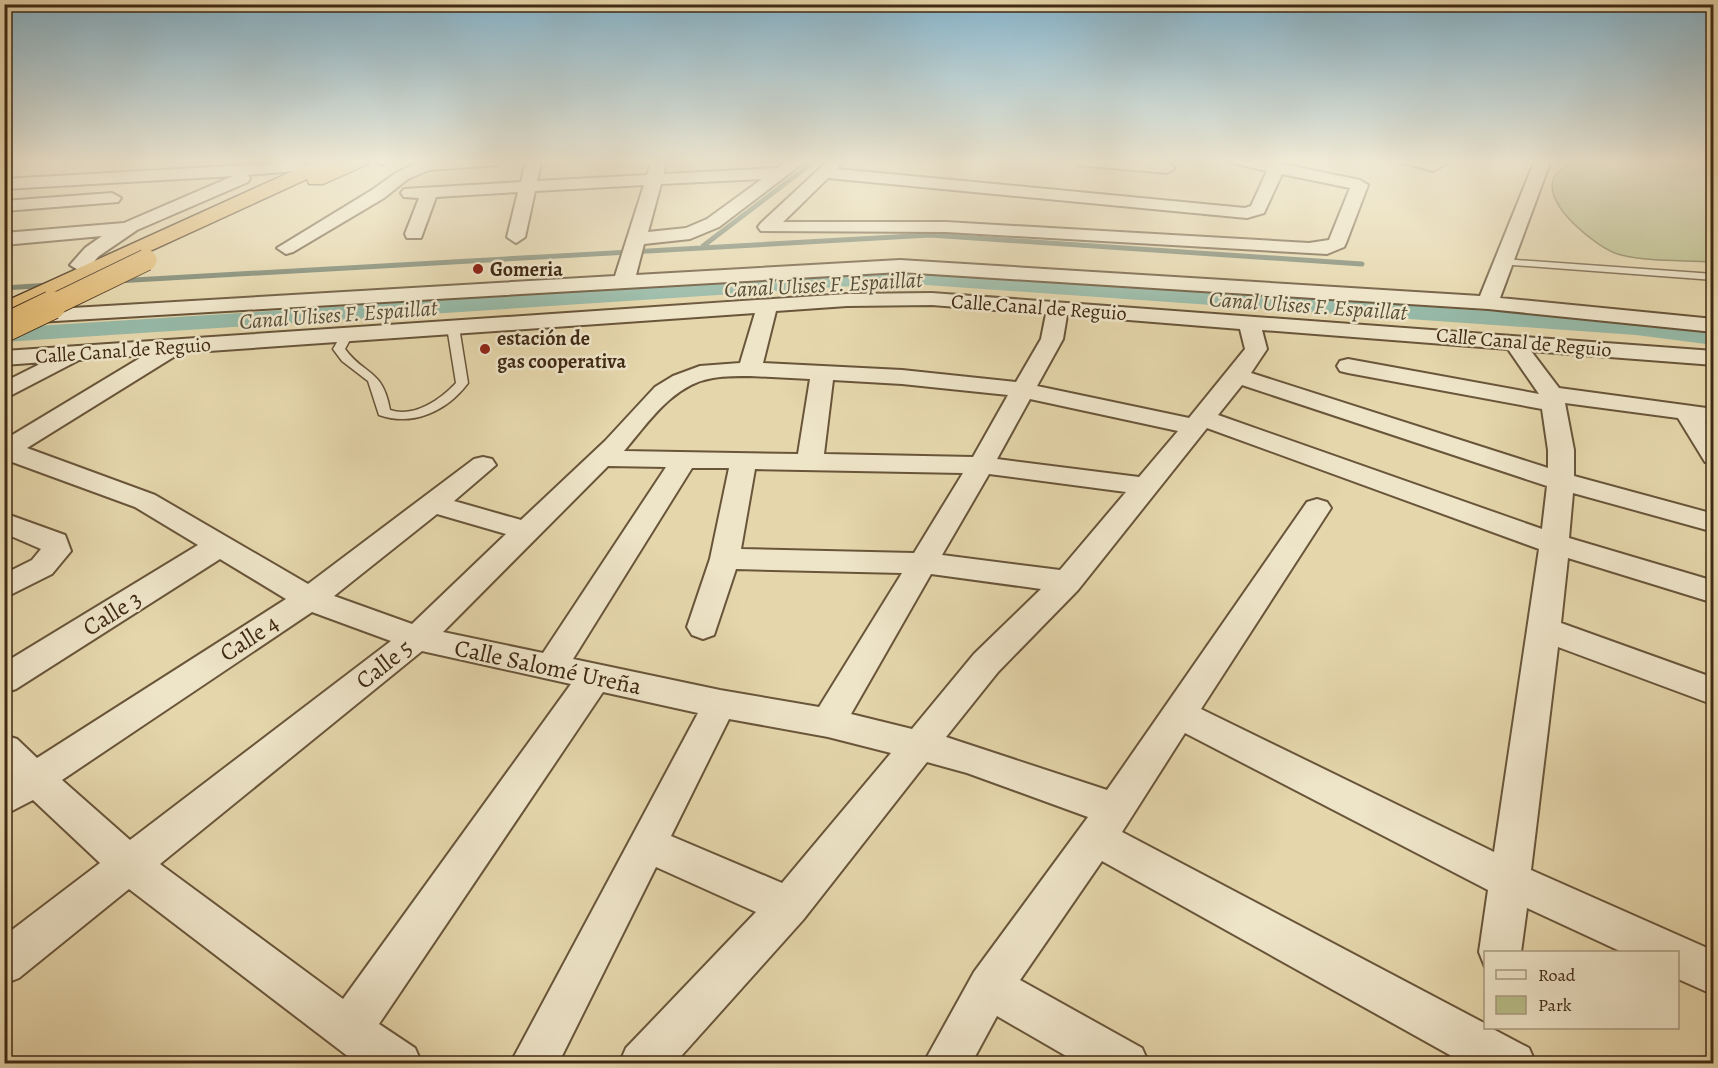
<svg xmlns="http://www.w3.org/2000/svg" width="1718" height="1068" font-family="Alegreya,serif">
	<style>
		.green { fill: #b7bd87; stroke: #7c744e; stroke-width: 1.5 }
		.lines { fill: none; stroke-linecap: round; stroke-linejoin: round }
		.stream { stroke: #74806c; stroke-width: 5 }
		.canal { fill: #96b9a7; fill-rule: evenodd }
		.lane-casing { stroke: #69553a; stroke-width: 3 }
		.street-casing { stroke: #69553a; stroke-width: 4 }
		.highway-casing { stroke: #402a14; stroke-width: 3 }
		.lane { fill: #eee4c8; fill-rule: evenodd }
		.street { fill: #eee4c8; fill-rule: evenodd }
		.highway { fill: #e2bb76; fill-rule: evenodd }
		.highway-bridge-far1-casing { stroke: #402a14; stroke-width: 23; stroke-linecap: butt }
		.highway-bridge-casing { stroke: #402a14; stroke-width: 30; stroke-linecap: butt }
		.highway-bridge-far1 { stroke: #e2bb76; stroke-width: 21 }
		.highway-bridge { stroke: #e2bb76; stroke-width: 28 }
		.poi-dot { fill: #8f2418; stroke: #eee4c8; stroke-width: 2 }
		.labels { text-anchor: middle; stroke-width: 5; stroke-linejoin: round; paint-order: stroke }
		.far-poi-label { font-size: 20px; font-weight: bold; fill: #402a14; stroke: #eee4c8; text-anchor: start }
		.far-street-label { font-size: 20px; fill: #402a14; stroke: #eee4c8 }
		.far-water-label { font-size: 22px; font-style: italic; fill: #564e39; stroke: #eee4c8 }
		.street-label { font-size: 24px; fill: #402a14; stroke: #eee4c8 }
	</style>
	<rect width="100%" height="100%" fill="#e5d6ab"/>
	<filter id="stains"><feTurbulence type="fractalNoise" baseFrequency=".00333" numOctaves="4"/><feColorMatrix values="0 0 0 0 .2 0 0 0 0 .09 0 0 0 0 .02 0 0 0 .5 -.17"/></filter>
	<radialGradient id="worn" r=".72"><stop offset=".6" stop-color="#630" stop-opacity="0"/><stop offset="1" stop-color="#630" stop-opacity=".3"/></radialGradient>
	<path class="green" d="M1580 160H1713V262C1684 260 1650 262 1621 255 1599 250 1541 204 1554 178 1558 169 1571 164 1580 160Z"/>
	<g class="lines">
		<path class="stream" d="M703 246 816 160
			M116 281 930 235 1362 264
			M4 288 50 285"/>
		<path class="canal" d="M899 271 1636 321 1714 331V345L1636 335 899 283 4 342V328Z"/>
		<defs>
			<path id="lane" d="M1503 259 1714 274V280L1499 264 1498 262Z
				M453 324 459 327 468 383C447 411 413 427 379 415L368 381 342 361 333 349 343 332H351L353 334 345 349C365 376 383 369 390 410 414 418 440 400 456 383L447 327Z"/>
			<path id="street" d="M374 160H391L383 165Z
				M423 160H504L496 165 429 170 408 179 384 198 293 252 286 254 277 248 372 190 396 173Z
				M526 160H542L537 181 647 175 652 160H666L664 174 777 168 788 160H807L719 227 690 239 644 244 636 275 900 260 1480 296 1535 160H1551L1500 298 1714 319V332L1488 309 900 272 21 323 13 322 10 317 13 312 21 311 615 276 644 185 535 191 525 237 516 243 507 237 518 192 436 197 421 238H407L405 234 419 198 404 197 401 193 404 189 521 182ZM762 179 707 219 686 228 648 232 661 184Z
				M829 160H844L837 169 1245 208 1251 206 1267 171 1232 163 1230 160H1263L1360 180 1368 185 1346 243 1344 247 1327 254 946 232 761 231 758 227 761 223ZM1282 174 1350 188 1329 240 1309 243 946 222H783L828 178 1247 218 1264 213Z
				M1070 160C1089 160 1164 155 1175 168L1167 173 1078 165Z
				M1402 160H1452L1433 171 1404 163Z
				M300 162 308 167 306 170 248 175 250 178 248 182 137 230 99 256 87 269 80 271 70 265 85 248 102 236 4 245V233L124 223 233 176 4 189V179Z
				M112 193 121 198 118 202 4 211V201Z
				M932 293 1714 351V365L1531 351 1559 388 1714 409V421L1705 422 1714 435V464L1705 462 1678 418 1565 403 1574 450V476L1714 514V532L1573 493 1569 538 1714 581V603L1568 558 1561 623 1714 678V705L1558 647 1531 870 1714 951V995L1678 979V952H1622L1527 908 1521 952H1486L1485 967 1479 952 1488 890 1185 733 1122 832 1486 1024V1028H1491L1529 1048 1536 1064H1466L1102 861 1020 980 1142 1048 1149 1064H1080L997 1016 971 1064H923L974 972 1088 817 967 773 927 762 803 920 674 1064H619L626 1048 756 912 656 867 558 1064H510L698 713 603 692 379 1024 415 1048 422 1064H358L129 889 19 978 4 984V936L100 863 33 800 4 815V779L8 776 4 773V735L17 739 37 758 286 599 220 559 16 689 4 693V663L198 545 135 507 4 459V440L145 355 79 360 4 399V382L44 362 4 365V351L847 294ZM932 305 1046 314 1041 339 1016 382 902 370 763 363 776 311 847 306ZM755 313 740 363 700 366 673 376 655 387 605 441 521 520 454 501 496 465 492 459 483 457 474 459 308 584 155 495 27 448 180 353ZM1067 315 1240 329 1245 349 1189 418 1037 386 1063 339ZM1262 330 1508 349 1539 394 1348 359 1340 361 1337 366 1340 371 1348 373 1542 409 1548 450V468L1251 373 1267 349ZM750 376 810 379 798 454 624 451C648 423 673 384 713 378 725 376 738 376 750 376ZM833 380 902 384 1008 395 973 457 824 454ZM1242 385 1547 486 1542 529 1218 415ZM1030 399 1178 431 1139 477 997 459ZM1207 428 1539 549 1494 852 1201 709 1331 508 1327 502 1317 499 1307 502 1107 790 946 737 998 672 1078 590ZM608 466 666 467 543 653 443 632ZM692 468H729L710 559 687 627 692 635 703 639 714 635 736 569 902 573 819 707 720 690 573 659ZM755 469 963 473 914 553 741 549ZM989 474 1126 492 1060 570 942 555ZM437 514 506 534 412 624 334 596ZM931 574 1041 589 974 654 912 729 851 714ZM312 612 391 641 130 840 62 780ZM422 651 571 684 343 999 160 864ZM729 719 828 737 891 753 782 883 671 836Z
				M4 513 65 535 71 551 52 574 4 598V574L32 560 41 549 4 533Z"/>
			<path id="highway" d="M317 160H370L368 164 323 184H309L307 179 4 318V302Z"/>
		</defs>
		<use href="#lane" class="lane-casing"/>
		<use href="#street" class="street-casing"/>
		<use href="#highway" class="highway-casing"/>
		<use href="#lane" class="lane"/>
		<use href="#street" class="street"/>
		<use href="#highway" class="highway"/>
		<defs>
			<path id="highway-bridge-far1" d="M49 307 146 260"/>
			<path id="highway-bridge" d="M4 328 52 305"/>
		</defs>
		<use href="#highway-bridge-far1" class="highway-bridge-far1-casing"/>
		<use href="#highway-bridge" class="highway-bridge-casing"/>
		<use href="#highway-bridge-far1" class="highway-bridge-far1"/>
		<use href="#highway-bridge" class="highway-bridge"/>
	</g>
	<linearGradient id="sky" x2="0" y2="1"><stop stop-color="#87b6ce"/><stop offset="0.52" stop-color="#f3edd9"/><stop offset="1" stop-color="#f3edd9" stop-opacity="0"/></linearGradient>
	<rect width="1718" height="310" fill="url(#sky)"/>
	<g class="poi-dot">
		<circle cx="478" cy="269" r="6"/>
		<circle cx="485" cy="349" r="6"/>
	</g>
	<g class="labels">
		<g class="far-poi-label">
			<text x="490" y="276">Gomeria</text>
			<text x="497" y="345">estación de<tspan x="497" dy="23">gas cooperativa</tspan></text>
		</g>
		<g class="far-street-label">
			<text transform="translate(1039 307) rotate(4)" y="7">Calle Canal de Reguio</text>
			<text transform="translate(1524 342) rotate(5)" y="7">Calle Canal de Reguio</text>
			<text transform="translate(123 350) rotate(-4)" y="7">Calle Canal de Reguio</text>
		</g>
		<g class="far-water-label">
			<text transform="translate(823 284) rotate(-3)" y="8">Canal Ulises F. Espaillat</text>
			<text transform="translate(1308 305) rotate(4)" y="8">Canal Ulises F. Espaillat</text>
			<text transform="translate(338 314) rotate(-4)" y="8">Canal Ulises F. Espaillat</text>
		</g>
		<g class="street-label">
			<text transform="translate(112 613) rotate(-32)" y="8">Calle 3</text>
			<text transform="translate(249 638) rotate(-33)" y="8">Calle 4</text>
			<text transform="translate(384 664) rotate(-38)" y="8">Calle 5</text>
			<text transform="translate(548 667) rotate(12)" y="8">Calle Salomé Ureña</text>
		</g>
	</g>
	<rect width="1718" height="1068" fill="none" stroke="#e5d6ab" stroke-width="24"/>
	<rect x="6" y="6" width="1706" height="1056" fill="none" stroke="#402a14" stroke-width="3"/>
	<rect x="12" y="12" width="1694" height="1044" fill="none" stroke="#402a14" stroke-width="1.5"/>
	<rect x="1484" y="951" width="195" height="78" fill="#eee4c8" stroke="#a89a80" stroke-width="1.5"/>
	<rect x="1496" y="970" width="30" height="9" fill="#eee4c8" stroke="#a89a80" stroke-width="1.5"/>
	<text x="1538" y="981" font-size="18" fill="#402a14">Road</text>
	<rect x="1496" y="996" width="30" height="18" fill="#b7bd87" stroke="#a89a80" stroke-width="1.5"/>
	<text x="1538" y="1011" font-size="18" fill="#402a14">Park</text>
	<rect width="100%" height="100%" filter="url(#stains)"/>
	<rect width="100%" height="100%" fill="url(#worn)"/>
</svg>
